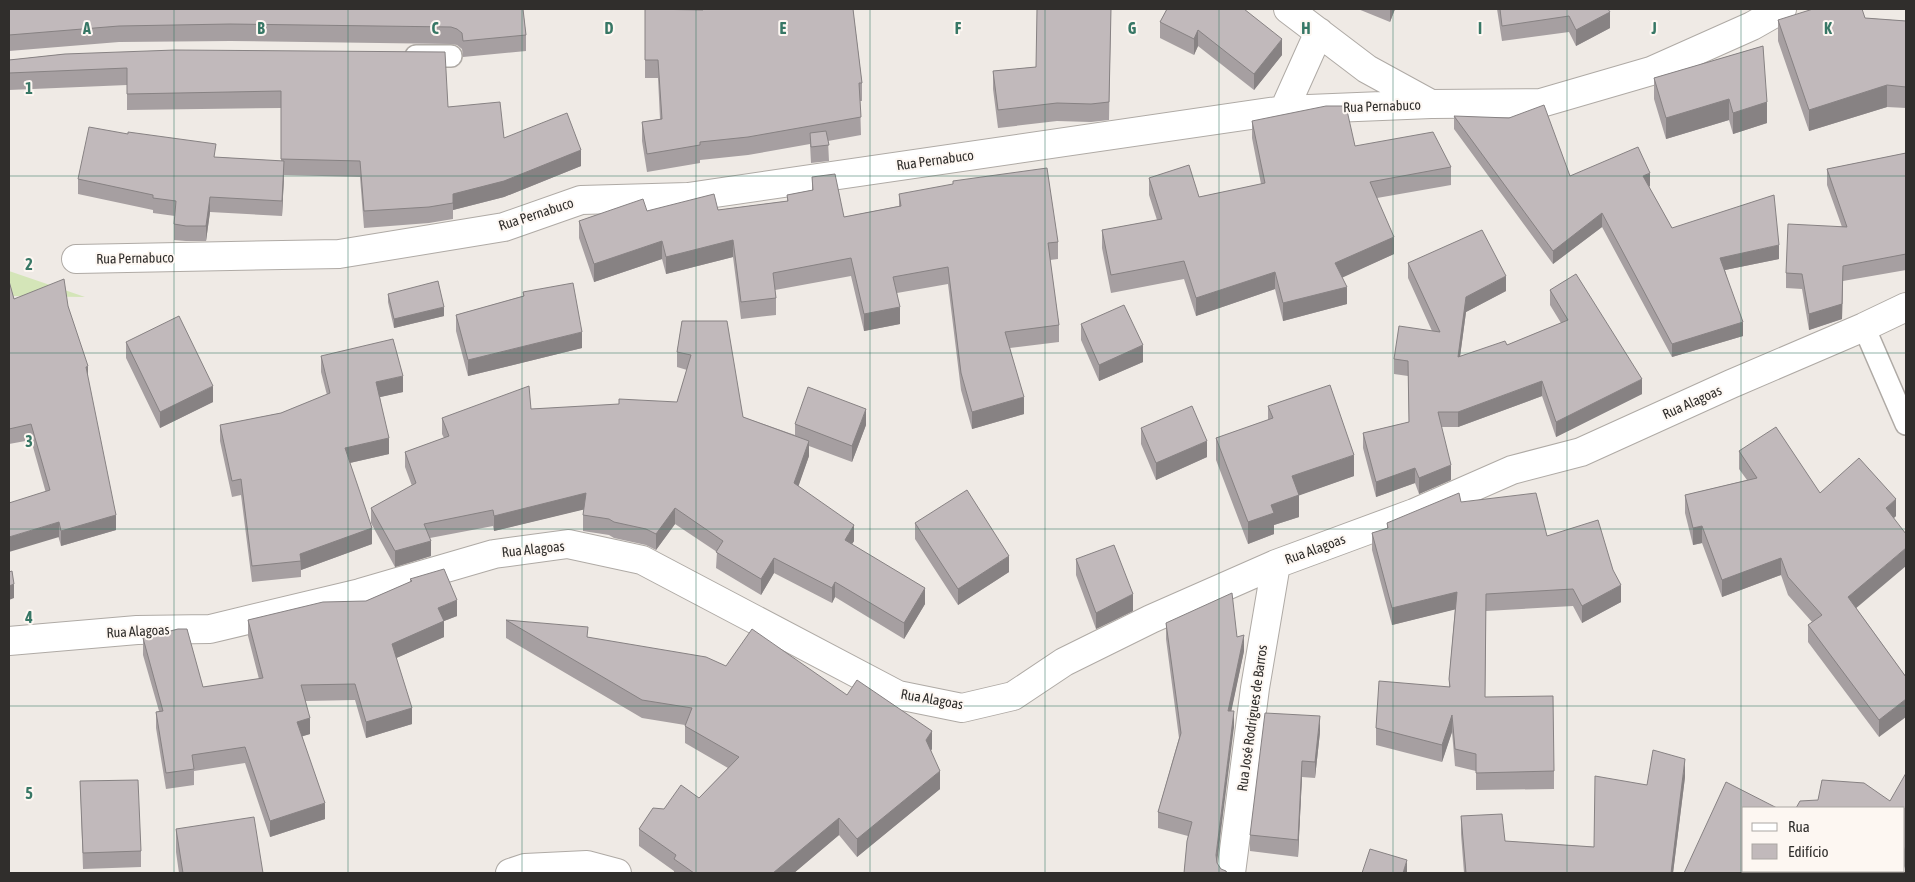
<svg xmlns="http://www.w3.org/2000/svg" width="1915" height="882" viewBox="0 0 1915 882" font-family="'Asap Condensed',sans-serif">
<rect width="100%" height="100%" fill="#efeae5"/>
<path fill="#d4e5b8" d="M9,271L85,297L9,296Z"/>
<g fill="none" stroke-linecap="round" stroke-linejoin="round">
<g stroke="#afaaa5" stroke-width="24">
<path id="service" d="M416,56H451
M1864,327L1906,424"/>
</g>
<g stroke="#afaaa5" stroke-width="30">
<path id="minor" d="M1288,9L1367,69L1431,104
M1284,110L1319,32
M76,259L339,254L504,227L581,200L688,197L1284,110L1431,104L1541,103L1651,71L1752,26L1782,9
M9,641L137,630L210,629L360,593L494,554L568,544L642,560L898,695L962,708L1013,696L1064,662L1151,619L1276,564L1414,513L1512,470L1581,452L1731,384L1864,327L1906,307
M510,873L525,868L587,865L617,873
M1231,873L1255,688L1276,564"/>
</g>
<use href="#service" stroke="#fff" stroke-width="21"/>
<use href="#minor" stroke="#fff" stroke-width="28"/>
</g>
<path fill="#a69fa1" d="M9,9H523L526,35V51L463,57L462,49L457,45L451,44L230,41L119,42L9,51Z
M645,9L701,10V9H853L862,83V101H860L861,135L828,141L829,161L811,163L810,144L748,155L700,160V163L647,172L642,141V122L660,119L658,78H645Z
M1111,9L1109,120L1091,122L1057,121L998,128L993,89V71L1036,67Z
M1167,9L1282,55L1254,90L1198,46L1194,55L1160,38V22Z
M1358,9H1395L1390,22Z
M1497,9H1608L1610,28L1576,46L1569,32L1502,41Z
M1865,18L1906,21V108L1887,107L1809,131L1778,41V20Z
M1763,46L1767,123L1733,134L1729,120L1666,139L1654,99V78Z
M65,54L448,107L504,138L581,166L504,197L453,210V219L429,223L364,228L360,177L284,175L282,216L210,212L206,241H186L174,240V224L175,216L153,213V210L78,194V179L216,157L281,161V108L127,110V85L9,90V60Z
M1454,116L1570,176L1650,186L1649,187L1672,228L1779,259L1725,270L1743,336L1672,357L1602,227L1553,264L1454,129Z
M1252,121L1355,146L1451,167V185L1377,198L1394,254L1342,277L1347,304L1283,321L1275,289L1196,316L1184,279L1111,293L1102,248V230L1157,220L1149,195V178L1199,197L1261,184L1252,138Z
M1906,153V270L1843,281L1842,319L1809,330L1802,289L1786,288V273L1842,227L1827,185V169Z
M812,177L844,217L899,206V194L1058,242V259L1050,260L1059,325V342L1010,348L1024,414L972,429L961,390L948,284L897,293L900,324L864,331L851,276L775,290L776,298V315L741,319L733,257L666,274L662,259L594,282L579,238V221L647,211L718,210L787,201V195L812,190Z
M1408,263L1506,291L1466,312L1460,356L1507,345L1561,323L1550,305V290L1642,394L1556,437L1542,396L1458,427H1441L1451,480L1419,494L1415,483L1376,497L1363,448V433L1409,422L1408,376L1394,374V359L1432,331L1408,278Z
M9,281L14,299L68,306L88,380L116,530L61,546L31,440L9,444Z
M523,292L582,348L468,376L456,331V315L523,296Z
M388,294L444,316L394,328L388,302Z
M682,321L743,417L795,435V424L866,425L852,462L809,446V456L798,486L854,541L852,544L925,604L904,639L835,597L832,603L774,573L761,595L716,568L717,552L675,524L656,550L646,545L614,538L609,535L583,531V515L584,509L494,531L493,526L430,538L431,556L395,567L371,523V508L412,486L405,467V452L444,438L442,434V418L531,409L677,402L687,370L677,367V352Z
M1081,324L1143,362L1099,381L1081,340Z
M126,342L213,402L160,428L126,358Z
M321,356L403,392L380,397L389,454L350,463L372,544L301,570V577L252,582L241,495L232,497L220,441V425L281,413L327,395L321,372Z
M1268,406L1354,476L1299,495V517L1274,525V534L1248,544L1216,460V438L1268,420Z
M1141,428L1207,457L1156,480L1141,444Z
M1739,451L1820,493L1896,516L1894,518L1856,608L1906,677L1879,737L1808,642V625L1812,622L1788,595L1781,575L1722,597L1702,543L1693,545L1685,513V495L1747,480L1739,469Z
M1461,502L1547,536L1621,602L1582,623L1573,606L1486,611L1485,697L1554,771V789L1476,790V771L1455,766L1452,732L1442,762L1376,745V728L1449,687V679L1455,609L1392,625L1372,550V533L1387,529V523Z
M915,523L1009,572L958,605L915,539Z
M1076,559L1133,611L1096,629L1076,575Z
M410,579L457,616L444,621V637L396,658L412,724L366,738L355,700L305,701L310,734L302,736L325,819L270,837L245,763L194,771V785L166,789L156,728V712L159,711L143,655V638L203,687L259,679L248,636V620L366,601L410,582Z
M506,620L726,666L847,695L932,749L931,750L940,789L857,857L839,835L794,873H674V871L639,846V829L664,809L699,798L728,768L685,743V725L642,718L506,638Z
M1166,623L1237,637L1244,651L1231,711L1234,727L1184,873L1188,836L1158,828V812L1179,738L1166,639Z
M1320,732L1315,778L1302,777L1298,857L1250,851V835Z
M1685,777L1673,873H1464L1461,834V816L1505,841L1594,847L1647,785Z
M80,781L141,851V867L83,869Z
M176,829L263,873H179L176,852Z"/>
<path fill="#878283" d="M1390,9H1395L1390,22Z
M1610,12V28L1576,46V30Z
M1198,30V46L1194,55V39Z
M1282,39V55L1254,90V74Z
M1887,85V107L1809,131V110Z
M1729,99V120L1666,139V118Z
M1767,102V123L1733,134V113Z
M581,150V166L504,197L453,210V194Z
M284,161V177L282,216V201Z
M1650,173V186L1643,189V176Z
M210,197V212L206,241V226Z
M1602,213V227L1553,264V251Z
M1394,237V254L1335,281V263Z
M733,240V257L666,274V257Z
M662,241V259L594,282V264Z
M1779,245V259L1720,271V258Z
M1843,266L1842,319L1809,330V314Z
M1275,272V289L1196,316V298Z
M1506,276V291L1466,312L1458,372V357L1466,297Z
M1347,287V304L1283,321V303Z
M444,307V316L394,328V319Z
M900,307V324L864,331V314Z
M1743,322V336L1672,357V344Z
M582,332V348L468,376V360Z
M1143,345V362L1099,381V365Z
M88,366V381L86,367Z
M403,376V392L376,398V382Z
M1642,379V394L1556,437V422Z
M1542,381V396L1458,427V412Z
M213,386V402L160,428V412Z
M1024,397V414L972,429V412Z
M866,409V425L852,462V446Z
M389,438V454L345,464V448Z
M809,441V456L794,499V483Z
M1207,441V457L1156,480V463Z
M1354,455V476L1292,498V476Z
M1451,465V480L1419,494V478Z
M1415,468V483L1376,497V482Z
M586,493V509L494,531V516Z
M1299,495V517L1274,525V534L1248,544V522L1271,505Z
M1896,499V516L1886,525V508Z
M675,508V524L656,550V534Z
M116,515V530L61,546V531Z
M59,522V537L9,552V537Z
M854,525V541L845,555V540Z
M1702,526V543L1693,545V528Z
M372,528V544L301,570L300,554Z
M431,541V556L395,567V551Z
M1906,548V566L1848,615V597Z
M1009,556V572L958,605V589Z
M774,558V573L761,595V579Z
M1781,558V575L1722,597V580Z
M835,582V597L832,603V588Z
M14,584V598L9,600V586Z
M1621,585V602L1582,623V606Z
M925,588V604L904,639V623Z
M1457,592V609L1392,625V608Z
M1133,594V611L1096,629V613Z
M457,600V616L444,621V637L392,660V644L438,608Z
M1244,635V651L1228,727V711Z
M1906,699V717L1879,737V720Z
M412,708V724L366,738V722Z
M1234,711V727L1216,871V855Z
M1452,715V732L1442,762V745Z
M1320,716V732L1315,778V762Z
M310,718V734L297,738V722Z
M932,731V749L926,758V740Z
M1685,759V777L1673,873H1671Z
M1302,761V777L1298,857V840Z
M940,771V789L857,857V839Z
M325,803V819L270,837V821Z
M839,818V835L794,873H773Z
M1906,845V863L1904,869V851Z
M1407,860V873H1403Z
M1895,871H1903L1902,873H1894Z"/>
<path fill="#c1b9bb" stroke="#878283" d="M9,9H523L526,35L463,41L462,33L457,29L451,27L230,24L119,26L9,35Z
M645,9L703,10V9H853L862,83H859L861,117L748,137L700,142V145L647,154L642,122L662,119L658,60H645Z
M1037,9H1111L1109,102L1091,104L1057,103L998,110L993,71L1036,67Z
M1167,9H1244L1282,39L1254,74L1198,30L1194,39L1160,22Z
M1500,9H1608L1610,12L1576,30L1569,16L1502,26Z
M1813,9H1862L1865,18L1906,21V87L1887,85L1809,110L1778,20Z
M1763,46L1767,102L1733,113L1729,99L1666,118L1654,78Z
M175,50L445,52L448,107L500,102L504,138L567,113L581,150L504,181L453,194V203L429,207L364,211L360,161L281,159V91L127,94V68L9,73V60L65,54Z
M1544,105L1570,176L1638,147L1650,173L1643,176L1672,228L1774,195L1779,245L1720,258L1743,322L1672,344L1602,213L1553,251L1454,116L1509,118Z
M1326,106H1346L1355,146L1433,132L1451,167L1370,182L1394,237L1335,263L1347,287L1283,303L1275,272L1196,298L1184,261L1111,275L1102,230L1162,219L1149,178L1189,165L1199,197L1265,183L1252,121Z
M89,127L128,134V132L216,144L214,157L284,161L282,201L210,197L206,226H186L174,224L176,201L153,198V195L78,179Z
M826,131L829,145L811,147L810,133Z
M1906,153V254L1843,266L1842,304L1809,314L1802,274L1786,273L1788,224L1847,227L1827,169Z
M1047,168L1058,242L1048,243L1059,325L1005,332L1024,397L972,412L961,373L948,267L893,277L900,307L864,314L851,258L773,273L776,298L741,302L733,240L666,257L662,241L594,264L579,221L643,199L647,211L714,194L718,210L788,201L787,195L813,190L812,177L835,174L844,217L901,206L899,194L953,184V181Z
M1482,230L1506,276L1466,297L1458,357L1505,341L1507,345L1568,320L1550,290L1576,274L1642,379L1556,422L1542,381L1458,412H1438L1451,465L1419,478L1415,468L1376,482L1363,433L1409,422L1408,361L1394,359L1399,326L1440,332L1408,263Z
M64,279L68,306L88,366L86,367L116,515L61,531L59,522L9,537V503L50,490L31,424L9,429V281L14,299Z
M438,281L444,307L394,319L388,294Z
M573,283L582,332L468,360L456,315L524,296L523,292Z
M1124,305L1143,345L1099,365L1081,324Z
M179,316L213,386L160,412L126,342Z
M682,321H727L743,417L809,441L794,483L854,525L845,540L925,588L904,623L835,582L832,588L774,558L761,579L716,552L723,541L675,508L656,534L646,529L614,522L609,519L583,515L586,493L494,516L493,510L424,524L431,541L395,551L371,508L416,483L405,452L449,436L442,418L529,386L531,409L619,404V399L677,402L691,355L677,352Z
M393,339L403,376L376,382L389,438L345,448L372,528L300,554L301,561L252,566L241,479L232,481L220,425L281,413L330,393L321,356Z
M1330,385L1354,455L1292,476L1299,495L1271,505L1274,513L1248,522L1216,438L1273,418L1268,406Z
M808,387L866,409L852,446L795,424Z
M1192,406L1207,441L1156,463L1141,428Z
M1776,427L1820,493L1859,458L1896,499L1886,508L1906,534V548L1848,597L1906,677V699L1879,720L1808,625L1822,615L1788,577L1781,558L1722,580L1702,526L1693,528L1685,495L1757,478L1739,451Z
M967,490L1009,556L958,589L915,523Z
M1459,493L1461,502L1536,493L1547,536L1598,520L1613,570L1621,585L1582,606L1573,589L1486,594L1485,697L1553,696L1554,771L1476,773V754L1455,749L1452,715L1442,745L1376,728L1379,681L1450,687L1449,679L1457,592L1392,608L1372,533L1388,528L1387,523Z
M1114,545L1133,594L1096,613L1076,559Z
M444,569L457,600L438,608L444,621L392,644L412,708L366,722L355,684L301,685L310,718L297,722L325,803L270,821L245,747L192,755L194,769L166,773L156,712L163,711L143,638L178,629H187L203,687L263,678L248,620L323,602L366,601L412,581L410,579Z
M12,571L14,584L9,586V572Z
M1232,593L1237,637L1244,635L1228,711H1234L1216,855L1217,863L1221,869L1226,871L1227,873H1184L1187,841L1192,822L1158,812L1181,733L1166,623Z
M506,620L588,627L587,637L706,657L726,666L752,629L847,695L857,680L932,731L926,740L940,771L857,839L839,818L773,873H694L674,859L676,855L639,829L653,808L664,809L681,785L699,798L739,757L685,726L692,708L642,700Z
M1265,713L1320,716L1315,762L1302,761L1298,840L1250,835Z
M1653,750L1685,759L1671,873H1466L1461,816L1502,814L1505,841L1594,847L1595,776L1647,785Z
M1906,773V845L1904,851V808H1796L1800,801L1818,800L1822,780L1864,783L1890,801Z
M138,780L141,851L83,853L80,781Z
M1726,782L1777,808H1744V871H1895L1894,873H1684Z
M254,817L263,873H183L176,829Z
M1370,849L1407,860L1403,873H1362Z"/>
<path fill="none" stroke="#377765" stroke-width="1" stroke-opacity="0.55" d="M174,9V873M348,9V873M522,9V873M696,9V873M870,9V873M1045,9V873M1219,9V873M1393,9V873M1567,9V873M1741,9V873M9,176H1906M9,353H1906M9,529H1906M9,706H1906"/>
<g text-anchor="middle" stroke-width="4" stroke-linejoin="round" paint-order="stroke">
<g font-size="14" fill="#302e2c" stroke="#fdf7f2">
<text transform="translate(1382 106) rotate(-2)" y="5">Rua Pernabuco</text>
<text transform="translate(935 160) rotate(-8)" y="5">Rua Pernabuco</text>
<text transform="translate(536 214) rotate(-18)" y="5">Rua Pernabuco</text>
<text transform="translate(135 258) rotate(-1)" y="5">Rua Pernabuco</text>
<text transform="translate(1692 402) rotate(-24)" y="5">Rua Alagoas</text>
<text transform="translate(533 549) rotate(-6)" y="5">Rua Alagoas</text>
<text transform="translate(1315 549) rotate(-20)" y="5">Rua Alagoas</text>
<text transform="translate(138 631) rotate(-3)" y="5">Rua Alagoas</text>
<text transform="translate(932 699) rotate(10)" y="5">Rua Alagoas</text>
<text transform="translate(1252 718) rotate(-82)" y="5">Rua José Rodrigues de Barros</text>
</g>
</g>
<g font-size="16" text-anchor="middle" font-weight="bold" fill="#377765" stroke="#fdf7f2" stroke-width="4" stroke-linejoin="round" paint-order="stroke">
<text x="87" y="34">A</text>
<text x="261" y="34">B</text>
<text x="435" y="34">C</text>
<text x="609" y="34">D</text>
<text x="783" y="34">E</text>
<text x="958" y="34">F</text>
<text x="1132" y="34">G</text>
<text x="1306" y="34">H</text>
<text x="1480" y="34">I</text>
<text x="1654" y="34">J</text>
<text x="1828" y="34">K</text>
<text x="29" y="94">1</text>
<text x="29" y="270">2</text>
<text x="29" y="447">3</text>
<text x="29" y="623">4</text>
<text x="29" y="799">5</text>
</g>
<rect width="1915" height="882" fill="none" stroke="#302e2c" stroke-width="20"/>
<rect x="1742" y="807" width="162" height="65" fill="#fdf7f2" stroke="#aba7a3"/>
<rect x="1752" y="823" width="25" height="8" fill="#ffffff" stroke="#aba7a3"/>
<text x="1788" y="832" font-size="15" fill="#302e2c">Rua</text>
<rect x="1752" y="844" width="25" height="15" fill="#c1b9bb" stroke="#aba7a3"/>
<text x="1788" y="857" font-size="15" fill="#302e2c">Edifício</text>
</svg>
